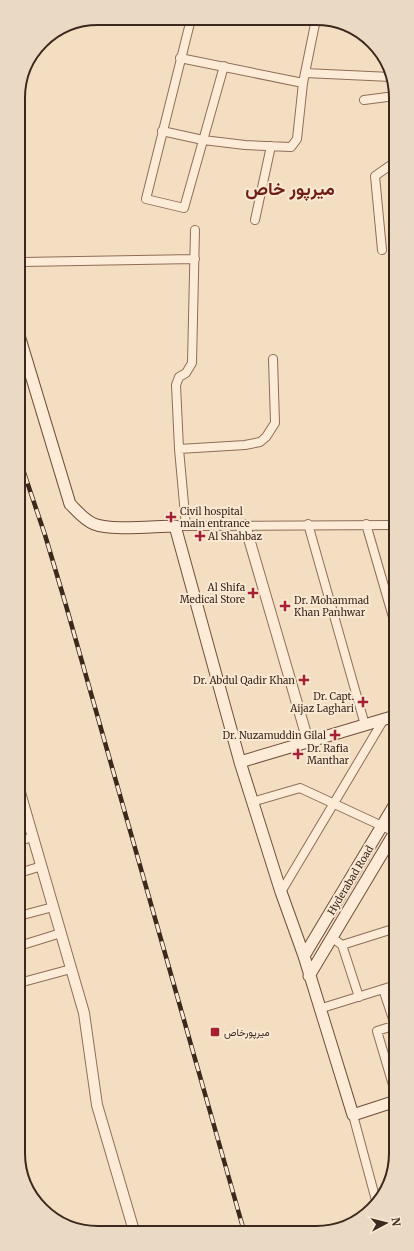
<svg xmlns="http://www.w3.org/2000/svg" width="414" height="1251" viewBox="0 0 414 1251" font-family="Merriweather,Vazirmatn,serif">
<rect width="100%" height="100%" fill="#f3dec2"/>
<g fill="none" stroke-linecap="round" stroke-linejoin="round">
<g stroke="#8f6d57" stroke-width="10">
<path id="minor" d="M191,19L146,199L184,208L224,66
M180,58L303,83
M305,73L391,77
M364,100L395,96
M162,131L203,140L245,145L291,147L297,139L303,83L316,19
M255,220L271,146
M382,250L375,176L395,162
M22,262L195,259
M179,449L245,445L260,442L266,437L275,423L273,359
M308,524L365,725
M366,524L395,624
M182,526L395,525
M186,526L179,449L176,385L179,377L186,373L192,363L195,230
M252,802L300,788L395,832
M19,841L33,837
M19,873L42,866
M281,892L384,719
M19,916L53,907
M331,937L342,945L359,997
M342,945L396,928
M19,946L61,933
M19,983L71,969
M383,989L395,1025
M319,1009L396,985
M396,1025L377,1031L396,1095
M353,1115L377,1204"/>
</g>
<g stroke="#8f6d57" stroke-width="12">
<path id="tertiary" d="M245,525L308,741
M19,789L84,1013L97,1105L134,1231"/>
</g>
<g stroke="#714e3a" stroke-width="13">
<path id="secondary" d="M18,332L70,504C77,511 84,520 94,524C111,531 155,526 175,526L240,762L395,716
M240,762L281,892L304,956L353,1115L396,1101
M304,956L395,804
M309,976L395,832"/>
</g>
<use href="#minor" stroke="#fcecd7" stroke-width="8"/>
<use href="#tertiary" stroke="#fcecd7" stroke-width="10"/>
<use href="#secondary" stroke="#fcecd7" stroke-width="11"/>
<g stroke="#3d281d" stroke-width="4.5">
<path id="rail" d="M19,458L45,535L65,602L244,1231"/>
</g>
<use href="#rail" stroke="#f9e9d3" stroke-width="3" stroke-dasharray="9" stroke-linecap="butt"/>
</g>
<g fill="#a52033" stroke="#f9e9d3" stroke-width="1.5">
<path d="M169 511h4v4h4v4h-4v4h-4v-4h-4v-4h4z"/>
<path d="M198 530h4v4h4v4h-4v4h-4v-4h-4v-4h4z"/>
<path d="M251 587h4v4h4v4h-4v4h-4v-4h-4v-4h4z"/>
<path d="M283 600h4v4h4v4h-4v4h-4v-4h-4v-4h4z"/>
<path d="M302 674h4v4h4v4h-4v4h-4v-4h-4v-4h4z"/>
<path d="M361 696h4v4h4v4h-4v4h-4v-4h-4v-4h4z"/>
<path d="M333 729h4v4h4v4h-4v4h-4v-4h-4v-4h4z"/>
<path d="M296 748h4v4h4v4h-4v4h-4v-4h-4v-4h4z"/>
<rect x="210" y="1027" width="10" height="10" rx="2"/>
</g>
<g text-anchor="middle" stroke-width="4" stroke-linejoin="round" paint-order="stroke">
<g font-size="10" fill="#3d281d" stroke="#f9e9d3" text-anchor="start">
<text x="180" y="515">Civil hospital<tspan x="180" dy="12">main entrance</tspan></text>
<text x="208" y="540">Al Shahbaz</text>
<text x="245" y="591" text-anchor="end">Al Shifa<tspan x="245" dy="12">Medical Store</tspan></text>
<text x="294" y="604">Dr. Mohammad<tspan x="294" dy="12">Khan Panhwar</tspan></text>
<text x="295" y="684" text-anchor="end">Dr. Abdul Qadir Khan</text>
<text x="354" y="700" text-anchor="end">Dr. Capt.<tspan x="354" dy="12">Aijaz Laghari</tspan></text>
<text x="326" y="739" text-anchor="end">Dr. Nuzamuddin Gilal</text>
<text x="307" y="752">Dr. Rafia<tspan x="307" dy="12">Manthar</tspan></text>
<text x="224" y="1036">ميرپورخاص</text>
</g>
<g font-size="10" fill="#3d281d" stroke="#f9e9d3">
<text transform="translate(350 880) rotate(-59)" y="4">Hyderabad Road</text>
</g>
<g font-size="18" font-weight="bold" fill="#6f1e17" stroke="#f9e9d3">
<text x="290" y="195">میرپور خاص</text>
</g>
</g>
<path d="M0 0H414V1251H0ZM98 25H316A73 73 0 0 1 389 98V1153A73 73 0 0 1 316 1226H98A73 73 0 0 1 25 1153V98A73 73 0 0 1 98 25Z" fill="#eadac4" fill-rule="evenodd"/>
<path fill="none" stroke="#3d281d" stroke-width="2" d="M98 25H316A73 73 0 0 1 389 98V1153A73 73 0 0 1 316 1226H98A73 73 0 0 1 25 1153V98A73 73 0 0 1 98 25Z"/>
<g transform="translate(386 1223) rotate(83)" stroke="#f9e9d3" stroke-width="3" paint-order="stroke">
<path d="M0-3L7 15L0 10L-7 15Z" fill="#3d281d"/>
<text y="-6" font-size="11" font-weight="bold" text-anchor="middle" fill="#3d281d">N</text>
</g>
</svg>
